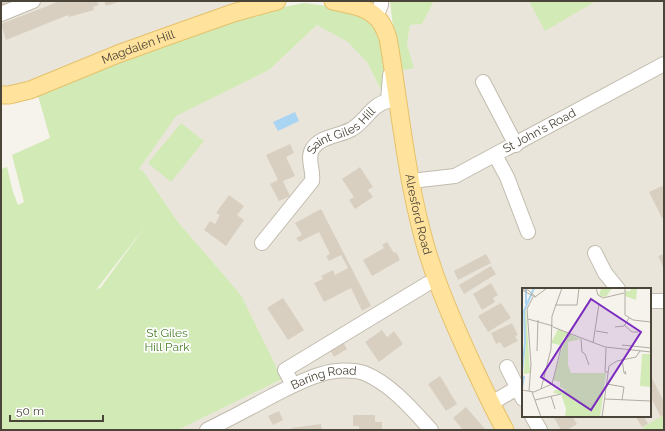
<svg xmlns="http://www.w3.org/2000/svg" width="665" height="431" viewBox="0 0 665 431" font-family="Raleway,sans-serif">
<rect width="100%" height="100%" fill="#f6f3ec"/>
<path fill="#eae5da" fill-rule="evenodd" d="M1,1H274L1,95Z
M434,1H664V430H178L282,379L223,274L178,222L143,171L139,169L175,116L269,70L317,25L348,41L367,62L383,94L387,67L414,68L407,44L410,25L422,24ZM523,289H650V416H523Z"/>
<path fill="#d2eab5" fill-rule="evenodd" d="M390,1H434L422,24L410,25L407,44L414,68L398,71Z
M529,1H596L545,31Z
M304,3L336,7L371,20L380,41L387,67L383,94L367,62L348,42L317,25L269,70L176,116L139,169L143,171L178,222L223,274L242,297L282,379L178,430H1V169L7,167L13,192L18,205L24,202L12,155L50,138L39,99L32,89L247,14ZM147,224L101,287L96,290Z
M181,123L204,141L171,182L148,163Z
M664,415V430H645L643,427Z"/>
<path fill="#a9d4f2" d="M295,112L299,121L278,131L273,122Z"/>
<path fill="#d8cfc1" d="M1,1H18L1,9Z
M60,1H97L99,5L93,7L94,10L69,17L68,15L6,40L1,24Z
M104,1H121L106,6Z
M290,144L294,153L286,157L295,176L283,181L290,196L279,201L270,184L278,180L266,155Z
M360,167L373,187L368,190L373,197L355,209L349,200L354,197L342,179Z
M662,186L664,190V217L662,218L649,192Z
M229,195L244,206L237,215L244,220L226,246L204,230L210,221L215,224L220,215L216,213Z
M321,209L371,306L362,311L351,288L324,302L314,283L323,279L321,276L333,270L335,275L348,268L341,255L329,261L326,256L330,254L319,232L299,242L296,238L302,235L295,223Z
M387,242L394,253L396,252L400,260L372,276L363,260L384,248L382,245Z
M486,254L491,263L458,280L454,271Z
M664,254V269L658,256Z
M491,266L496,274L464,294L459,285Z
M491,283L498,295L493,298L495,302L482,310L473,294Z
M283,298L304,330L288,340L267,308Z
M501,303L511,318L488,332L478,316Z
M512,323L518,335L515,336L518,341L504,348L500,342L496,344L491,333Z
M382,330L387,337L394,331L403,344L379,362L365,342Z
M342,340L347,349L334,357L329,348Z
M650,374L664,402V415L661,417L650,396Z
M440,376L457,404L446,411L428,384Z
M466,407L486,430H463L453,418Z
M279,411L283,420L273,425L268,416Z
M353,415H375V422H382V430H359V426H353Z
M553,416H572L577,424L567,430H561Z
M635,416H644L648,424L642,427Z
M321,424L322,430H291V428Z"/>
<g fill="none" stroke-linecap="round" stroke-linejoin="round">
<g stroke="#c2bbae" stroke-width="16">
<g id="minor">
<path d="M1,14L33,1"/>
<path d="M376,16L381,5V1"/>
<path d="M483,82L516,145"/>
<path d="M495,155L507,177L528,232"/>
<path id="s1" d="M411,181L455,176L664,64"/>
<path id="s2" d="M262,243L312,181C314,170 306,158 313,148C321,136 340,136 352,129C365,122 372,104 388,101L390,75"/>
<path d="M595,253L605,273L618,289"/>
<path d="M650,301H664"/>
<path d="M507,367L523,399"/>
<path d="M293,385L285,370L427,284"/>
<path d="M490,404L517,388"/>
<path d="M532,416L540,430"/>
<path id="s3" d="M207,430C229,419 250,408 272,396C288,388 304,379 322,374C333,370 353,369 364,373C391,384 412,409 431,430"/>
</g>
</g>
<g stroke="#e6c16a" stroke-width="19">
<g id="major">
<path id="s4" d="M333,1C346,4 365,6 375,16C382,21 385,30 388,38C399,101 405,167 421,229C431,270 448,310 465,348C478,376 490,403 505,430"/>
<path id="s5" d="M1,95H9L30,90L118,54L168,36L233,13L277,1"/>
</g>
</g>
<use href="#minor" stroke="#fff" stroke-width="14"/>
<use href="#major" stroke="#ffe39c" stroke-width="17"/>
</g>
<g text-anchor="middle" stroke-width="3.5" stroke-linejoin="round" paint-order="stroke">
<g font-size="12" fill="#4b4439" stroke="#fff">
<text dy="4" stroke="none"><textPath href="#s5" startOffset="146">Magdalen Hill</textPath></text>
<text dy="4" stroke="none"><textPath href="#s1" startOffset="140">St John's Road</textPath></text>
<text dy="4" stroke="none"><textPath href="#s2" startOffset="147">Saint Giles Hill</textPath></text>
<text dy="4" stroke="none"><textPath href="#s4" startOffset="250">Alresford Road</textPath></text>
<text dy="4" stroke="none"><textPath href="#s3" startOffset="129">Baring Road</textPath></text>
</g>
<g font-size="12" fill="#4a7f2a" stroke="#fff">
<text x="167" y="337">St Giles<tspan x="167" dy="14">Hill Park</tspan></text>
</g>
</g>
<g transform="translate(522 288)">
<rect width="129" height="129" fill="#f6f3ec"/>
<path d="M79,0H90L84,9L77,8ZM109,1H115L114,12L103,8V3H108ZM4,22L8,85L2,86L1,96L4,55L2,23ZM36,41L48,46L42,49L38,57L29,55ZM49,47L59,51L46,54V77L49,85H84L78,129H43L44,121L39,106L31,105L33,102H44L38,99V94L31,92L42,54ZM120,66H129V99L118,98Z" fill="#d2eab5"/>
<path fill="none" stroke="#a9d4f2" stroke-width="2" d="M4,16V0M0,85L3,54L2,23L12,0M0,100L2,88"/>
<path fill="none" stroke="#b2ada4" stroke-width="1" d="M74,0L76,7L81,10L102,5M103,0V27L111,32L129,34M0,2L13,9L25,0M1,2H6L14,9M33,17H55L57,0M6,31L31,38M102,37L110,44H116M31,39L49,46M93,39L102,38L107,30M74,43L86,45M59,51L60,64L63,66L67,77M71,55L77,16M100,57L129,60M84,60L83,84H86M15,63L16,32M100,71L102,85L104,86L103,83M85,96L102,99L100,112M19,101L29,61L30,28L40,0M0,102L12,104L30,96L40,56L49,46L83,59L129,64M7,103L9,76L5,21L11,9M10,104L19,129M29,108L33,121M83,111L129,113M13,112L39,106M84,129H80L87,78L95,73L114,69L118,63"/>
<path fill="#7b2cbf" fill-opacity="0.15" stroke="#7b2cbf" stroke-width="2" d="M69,11L119,44L69,122L19,89Z"/>
<rect width="129" height="129" fill="none" stroke="#4b4439" stroke-width="2"/>
</g>
<rect width="665" height="431" fill="none" stroke="#4b4439" stroke-width="4"/>
<path d="M10 415v6h93v-6" fill="none" stroke="#4b4439" stroke-width="2"/>
<text x="16" y="415" font-size="12" fill="#4b4439" stroke="#ffffff" stroke-width="3" paint-order="stroke">50 m</text>
</svg>
